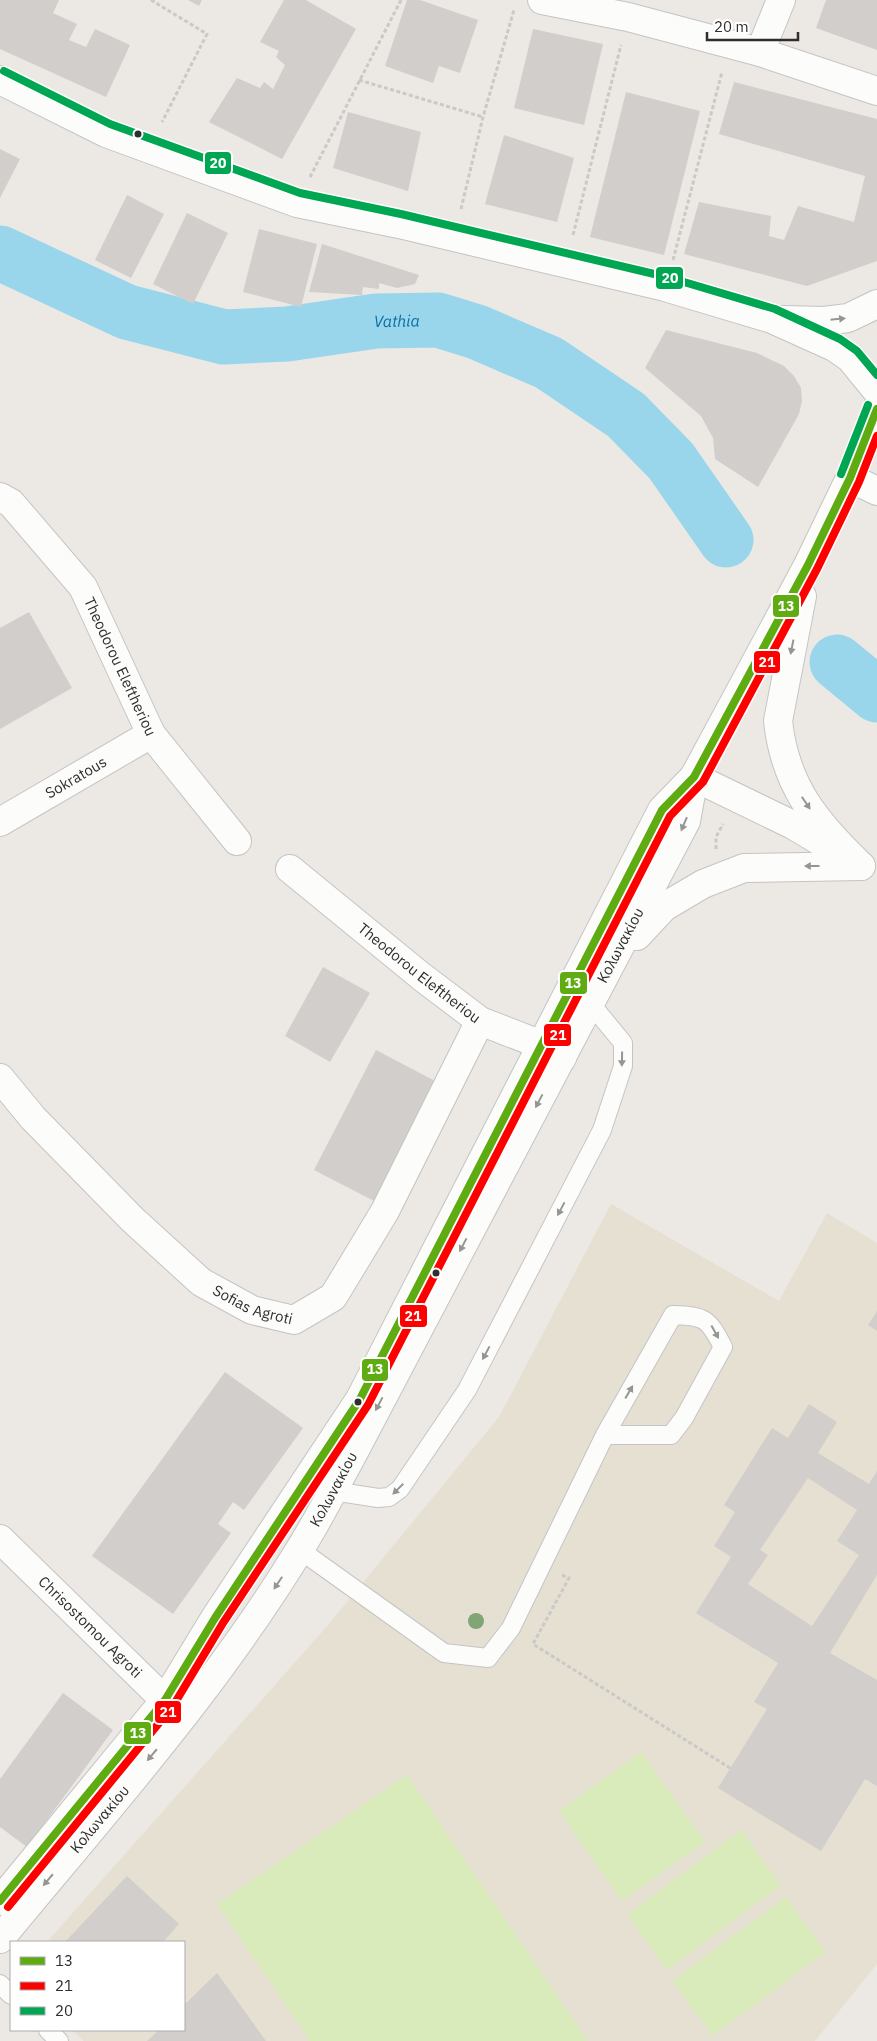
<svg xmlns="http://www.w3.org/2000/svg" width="877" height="2041" viewBox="0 0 877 2041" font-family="'IBM Plex Sans',sans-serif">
<rect width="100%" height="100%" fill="#ece8e4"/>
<path fill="#e6e0d3" d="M611,1204L779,1301L827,1213L877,1243V1964L815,2041H84L72,2030H184V1942H47L328,1625L499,1417Z"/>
<path fill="#d9eabb" d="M641,1752L705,1842L622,1901L559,1811Z
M407,1775L588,2041H310L217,1904Z
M741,1830L781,1885L667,1970L627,1915Z
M786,1897L826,1952L713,2036L672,1981Z"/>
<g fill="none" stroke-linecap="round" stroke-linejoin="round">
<g stroke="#99d6ec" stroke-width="55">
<path id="s1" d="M0,253L127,312L224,337L287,334L376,321L438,320L477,332L549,363L626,415L671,461L726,540"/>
<path d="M837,662L877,695"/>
</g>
</g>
<path fill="#d1cecb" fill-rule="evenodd" d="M0,0H59L53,13L77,24L69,40L86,47L95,29L130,45L106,97L0,49Z
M188,0H202L199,6Z
M284,0H306L356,29L282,159L209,122L237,78L260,88L264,82L273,89L285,65L276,57L279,51L260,42Z
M407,0H420L478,20L460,73L439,66L433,83L385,66Z
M826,0H877V50L816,28Z
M533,29L603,44L584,125L514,108Z
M734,82L877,119V261L807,286L684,254L699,202L771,216L769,236L784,240L798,206L854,222L865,176L719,134Z
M626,92L700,111L664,255L590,237Z
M348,112L421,132L408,191L333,168Z
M504,135L574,158L557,222L485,204Z
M0,149L20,159L0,198Z
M127,195L164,214L131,278L95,260Z
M187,213L228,233L193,304L153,284Z
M259,229L317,244L301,307L243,292Z
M322,244L419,275L415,284L397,288L379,283V289L363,287L362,295L309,292Z
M666,330L757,353L784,366L794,376L801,388L802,401L799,414L758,487L715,459L713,438L701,416L645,368Z
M29,612L72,688L0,729V628Z
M323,967L370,993L330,1062L285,1036Z
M376,1050L435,1081L374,1201L314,1170Z
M877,1311V1331L868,1325Z
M225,1372L303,1428L244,1510L233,1502L218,1524L231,1533L173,1614L92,1556Z
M809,1404L837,1422L818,1453L869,1484L877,1471V1575L830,1653L877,1680V1786L865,1779L821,1851L718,1788L767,1709L754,1702L778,1663L696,1613L731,1557L714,1546L735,1512L724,1505L772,1428L788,1438ZM808,1478L857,1510L837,1541L859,1555L812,1626L748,1584L768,1555L760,1550Z
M63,1693L113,1730L27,1847L0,1827V1779Z
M127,1876L179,1924L163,1942H65Z
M217,1973L266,2041H147L159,2030H184V2005Z"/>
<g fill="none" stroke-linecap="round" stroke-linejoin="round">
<g stroke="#c5c4c5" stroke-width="20">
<path id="service" d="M333,1491L378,1498L389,1497L400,1489L467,1390L602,1130L623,1066V1043L591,1004
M300,1550L444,1653L488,1658L511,1628L605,1435L673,1315C705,1316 708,1318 723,1347L684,1418L671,1435H605
M0,1984L11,1995
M48,2030L59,2041"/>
</g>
<g stroke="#c5c4c5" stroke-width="30">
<g id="minor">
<path d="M542,0L628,17L760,52L877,91"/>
<path d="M760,52L781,0"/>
<path id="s2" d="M0,497L11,503L83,587L151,734L237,841"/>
<path id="s3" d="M0,822L151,734"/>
<path id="s4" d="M290,869L422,977L480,1021L542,1045L562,1058"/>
<path id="s5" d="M0,1078L33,1118L132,1219L201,1282L252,1310L294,1320L333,1297L344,1279L385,1211L480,1021"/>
<path id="s6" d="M0,1539L181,1716"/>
</g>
</g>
<g stroke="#c5c4c5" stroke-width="30">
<path id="tertiary" d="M0,80L106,133L297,203L399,224L665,287L772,319L834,347L850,358L877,391
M784,320L824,321L848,318L877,304
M850,478L877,491"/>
</g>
<g stroke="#c5c4c5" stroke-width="30">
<g id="secondary">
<path d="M802,596L778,721C785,786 816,823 861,866"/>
<path d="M694,777L793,825L833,849"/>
<path d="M637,936L664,907L703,884L744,868L861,866"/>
<path d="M0,1901L165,1700L215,1618L360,1399L662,810L694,777L771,634L808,565L850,478L877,409"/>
<path id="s7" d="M0,1939C104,1813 215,1689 300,1549C320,1517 337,1483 355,1450L686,821L694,777"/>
</g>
</g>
<path stroke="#c9c9c8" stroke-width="3" stroke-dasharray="4 2.5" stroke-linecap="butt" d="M151,0L207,34L162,122
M359,80L483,117
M310,177L401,0
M461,209L483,117L514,10
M573,235L621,45
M673,260L722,72
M716,849V837L723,824
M562,1575L569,1578L533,1644L730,1768"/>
<use href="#service" stroke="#fcfcfb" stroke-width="18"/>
<use href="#minor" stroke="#fcfcfb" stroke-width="28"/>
<use href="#tertiary" stroke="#fcfcfb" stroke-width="28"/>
<use href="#secondary" stroke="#fcfcfb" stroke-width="28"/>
<g stroke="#fff" stroke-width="11">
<path id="bus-1" d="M0,1901L165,1700L215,1618L360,1399L662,810L694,777L808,565L850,478L877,409"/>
</g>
<g stroke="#fff" stroke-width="11">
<path id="bus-2" d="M8,1907L173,1706L223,1623L368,1405L670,816L703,782L817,569L859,482L877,436"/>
</g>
<g stroke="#fff" stroke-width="11">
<path id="bus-3" d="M4,71L110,124L300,193L401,214L667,277L775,309L840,339L857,351L877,375
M841,474L868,405"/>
</g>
<use href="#bus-1" stroke="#5fab12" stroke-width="8"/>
<use href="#bus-2" stroke="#f00" stroke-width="8"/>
<use href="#bus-3" stroke="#00a651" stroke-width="8"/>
</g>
<circle fill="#82a575" cx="476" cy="1621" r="8"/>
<defs><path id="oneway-solid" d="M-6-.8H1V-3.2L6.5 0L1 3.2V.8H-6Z" transform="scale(1.25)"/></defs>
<g fill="#959594">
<use href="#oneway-solid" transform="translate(838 319) rotate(-6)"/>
<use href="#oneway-solid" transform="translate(792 647) rotate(101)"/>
<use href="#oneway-solid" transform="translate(806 803) rotate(56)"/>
<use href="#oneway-solid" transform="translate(684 824) rotate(113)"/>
<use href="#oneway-solid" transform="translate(812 866) rotate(180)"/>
<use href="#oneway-solid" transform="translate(622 1059) rotate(91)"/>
<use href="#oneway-solid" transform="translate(539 1101) rotate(118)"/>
<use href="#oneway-solid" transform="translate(561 1209) rotate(118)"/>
<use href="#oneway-solid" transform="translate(463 1245) rotate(118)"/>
<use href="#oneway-solid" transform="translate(715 1332) rotate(61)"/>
<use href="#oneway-solid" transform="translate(486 1353) rotate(118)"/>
<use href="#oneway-solid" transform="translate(629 1392) rotate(-60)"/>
<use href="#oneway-solid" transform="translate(379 1404) rotate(118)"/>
<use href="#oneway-solid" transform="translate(398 1489) rotate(135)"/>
<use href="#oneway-solid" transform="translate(278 1583) rotate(124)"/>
<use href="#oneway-solid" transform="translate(152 1755) rotate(130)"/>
<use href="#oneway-solid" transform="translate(48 1880) rotate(130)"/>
</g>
<g fill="#2e2e2e" stroke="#fff" stroke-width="2">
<circle cx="138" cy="134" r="4.5"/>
<circle cx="436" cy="1273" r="4.5"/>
<circle cx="358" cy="1402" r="4.5"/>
</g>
<g text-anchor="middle" stroke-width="5" stroke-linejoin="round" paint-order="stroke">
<g font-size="15" fill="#2e2e2e" stroke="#fff">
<text dy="5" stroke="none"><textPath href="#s2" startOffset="211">Theodorou Eleftheriou</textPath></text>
<text dy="5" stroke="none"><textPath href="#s3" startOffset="88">Sokratous</textPath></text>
<text dy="5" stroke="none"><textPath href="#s7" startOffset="1176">Κολωνακίου</textPath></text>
<text dy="5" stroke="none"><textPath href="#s4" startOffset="166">Theodorou Eleftheriou</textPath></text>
<text dy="5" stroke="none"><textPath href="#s5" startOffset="344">Sofias Agroti</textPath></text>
<text dy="5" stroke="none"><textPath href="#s7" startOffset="561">Κολωνακίου</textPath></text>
<text dy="5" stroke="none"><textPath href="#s6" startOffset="126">Chrisostomou Agroti</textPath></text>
<text dy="5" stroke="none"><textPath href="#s7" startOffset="156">Κολωνακίου</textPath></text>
</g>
<g font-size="16" font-style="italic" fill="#0d6fa3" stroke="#fff">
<text dy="6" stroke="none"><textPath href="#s1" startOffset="414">Vathia</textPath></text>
</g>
</g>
<g stroke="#fff" stroke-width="2">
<rect x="204" y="151" width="28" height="24" rx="5" fill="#00a651"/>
<rect x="655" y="266" width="29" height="24" rx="5" fill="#00a651"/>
<rect x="772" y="594" width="28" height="24" rx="5" fill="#5fab12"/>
<rect x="753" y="650" width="28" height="24" rx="5" fill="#f00"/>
<rect x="559" y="971" width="29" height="24" rx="5" fill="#5fab12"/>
<rect x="543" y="1023" width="29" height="24" rx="5" fill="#f00"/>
<rect x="399" y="1304" width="29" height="24" rx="5" fill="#f00"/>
<rect x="361" y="1358" width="28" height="24" rx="5" fill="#5fab12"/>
<rect x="154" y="1700" width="28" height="24" rx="5" fill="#f00"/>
<rect x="123" y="1721" width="29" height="24" rx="5" fill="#5fab12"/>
</g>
<g font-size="14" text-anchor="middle" font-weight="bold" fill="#fff">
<text x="218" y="168">20</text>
<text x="670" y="283">20</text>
<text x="786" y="611">13</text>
<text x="767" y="667">21</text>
<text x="573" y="988">13</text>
<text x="558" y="1040">21</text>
<text x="413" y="1321">21</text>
<text x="375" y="1374">13</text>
<text x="168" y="1717">21</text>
<text x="138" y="1738">13</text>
</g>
<rect x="10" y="1941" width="175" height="90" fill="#ffffff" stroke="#ababab"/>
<rect x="20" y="1957" width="25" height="8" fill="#5fab12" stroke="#ababab"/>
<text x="55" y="1966" font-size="15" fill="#2e2e2e">13</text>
<rect x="20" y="1982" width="25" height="8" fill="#ff0000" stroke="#ababab"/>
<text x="55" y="1991" font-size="15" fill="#2e2e2e">21</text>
<rect x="20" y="2007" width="25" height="8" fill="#00a651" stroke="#ababab"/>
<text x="55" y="2016" font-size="15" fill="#2e2e2e">20</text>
<path d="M707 32v8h91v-8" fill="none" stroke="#2e2e2e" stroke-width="2.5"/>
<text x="714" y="32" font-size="15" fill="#2e2e2e" stroke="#ffffff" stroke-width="4" paint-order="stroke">20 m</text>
</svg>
